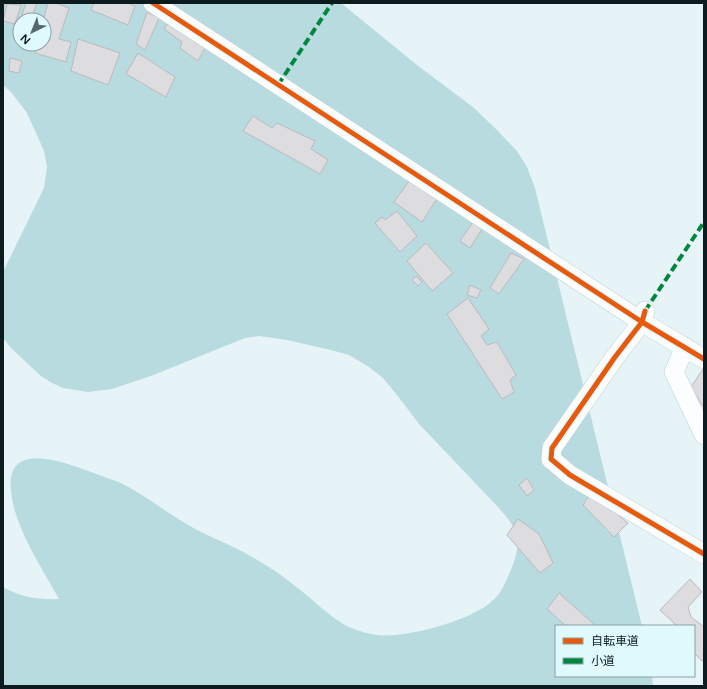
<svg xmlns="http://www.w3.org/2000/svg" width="707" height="689" viewBox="0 0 707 689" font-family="'Varela Round','Noto Sans JP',sans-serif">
<rect width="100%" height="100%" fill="#e6f4f7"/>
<path fill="#b8dbe0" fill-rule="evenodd" d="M3,3H341L417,65L473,107L497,130L517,151L527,167L535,188L642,626H556V676H652L653,686H3V587C20,597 39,600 59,599C41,566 15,529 11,491C5,439 64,462 91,472C101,476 111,479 121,483C143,494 163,510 185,523C204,535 225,542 245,553C256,559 267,566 278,573C292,583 306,594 318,605C329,614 340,624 354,629C361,632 370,634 377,635C404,639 473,620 492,601C500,595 503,587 507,579C512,567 520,550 517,537C515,526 505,515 498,507L419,424L397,395L383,378L369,367L349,355L331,350L287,340L259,336L245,338L151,376L112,389L88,392L63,388L52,383L41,376L12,349L3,338V272L44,188L47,167L44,151L27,113L11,92L3,85ZM20,20H44V44H20Z"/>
<path fill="#dddcdf" stroke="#bbbabe" d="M26,3H37L31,19L22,15Z
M48,3H56L69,8L59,39L71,42L66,62L35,53L37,44H44L43,20Z
M94,3H128L135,6L128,25L91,10Z
M7,4L21,5L15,24L3,21Z
M147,12L159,18L145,50L136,44Z
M169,21L206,46L198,61L180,48L182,42L164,29Z
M78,39L120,53L108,85L71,71Z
M138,53L175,77L166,97L126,74Z
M10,58L22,61L19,73L9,71Z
M253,116L272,128L277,123L315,141L311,149L328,160L320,174L243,131Z
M412,177L438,197L422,222L394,202Z
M397,211L417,236L400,252L375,223L382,217L385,220Z
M473,222L482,229L470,248L460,241Z
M426,243L453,273L432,291L407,261Z
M511,253L524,259L499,294L490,288Z
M416,276L422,282L418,286L412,280Z
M470,285L481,290L477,298L467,295Z
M468,298L489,329L481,336L487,345L497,342L516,375L510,380L514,392L502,399L447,314Z
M703,369L704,370V408L691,387Z
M527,478L534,490L527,496L519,485Z
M591,492L628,523L614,537L583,505Z
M518,519L539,534L553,563L540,573L507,535Z
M690,579L702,592L688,607L691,617L704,627V659L702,661L694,653V626H677L660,610Z
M559,593L596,626H566L547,609Z"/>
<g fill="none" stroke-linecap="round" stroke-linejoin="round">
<g stroke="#c1d0d2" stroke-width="20">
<path id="minor" d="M153,3L642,322L704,359
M645,311L642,322L615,357L552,448L551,459L570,475L704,554
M685,347L674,372L704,435"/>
</g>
<use href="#minor" stroke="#fbfdfe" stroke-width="19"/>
<path stroke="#00873e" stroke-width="4" stroke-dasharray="8 4" stroke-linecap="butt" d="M278,85L332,3
M645,311L704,222"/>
<g stroke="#e0f9fd" stroke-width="8">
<path id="cycleway" d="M153,3L642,322L704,359
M645,311L642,322L615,357L552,448L551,459L570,475L704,554"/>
</g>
<use href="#cycleway" stroke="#e8590c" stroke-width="5"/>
</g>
<rect width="707" height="689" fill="none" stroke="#0c1c1e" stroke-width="8"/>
<rect x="555" y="625" width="140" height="52" fill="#e0f9fd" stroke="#8ba1a4"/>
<rect x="563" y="638" width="20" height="6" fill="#e8590c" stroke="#8ba1a4"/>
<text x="591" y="645" font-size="12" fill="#0c1c1e">自転車道</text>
<rect x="563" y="658" width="20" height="6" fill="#00873e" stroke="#8ba1a4"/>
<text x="591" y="665" font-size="12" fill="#0c1c1e">小道</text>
<g transform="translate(32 32) rotate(223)"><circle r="19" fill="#e0f9fd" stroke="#8ba1a4"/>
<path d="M0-3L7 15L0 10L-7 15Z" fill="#58686a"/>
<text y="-6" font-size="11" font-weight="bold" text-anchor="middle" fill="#0c1c1e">N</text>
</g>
</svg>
